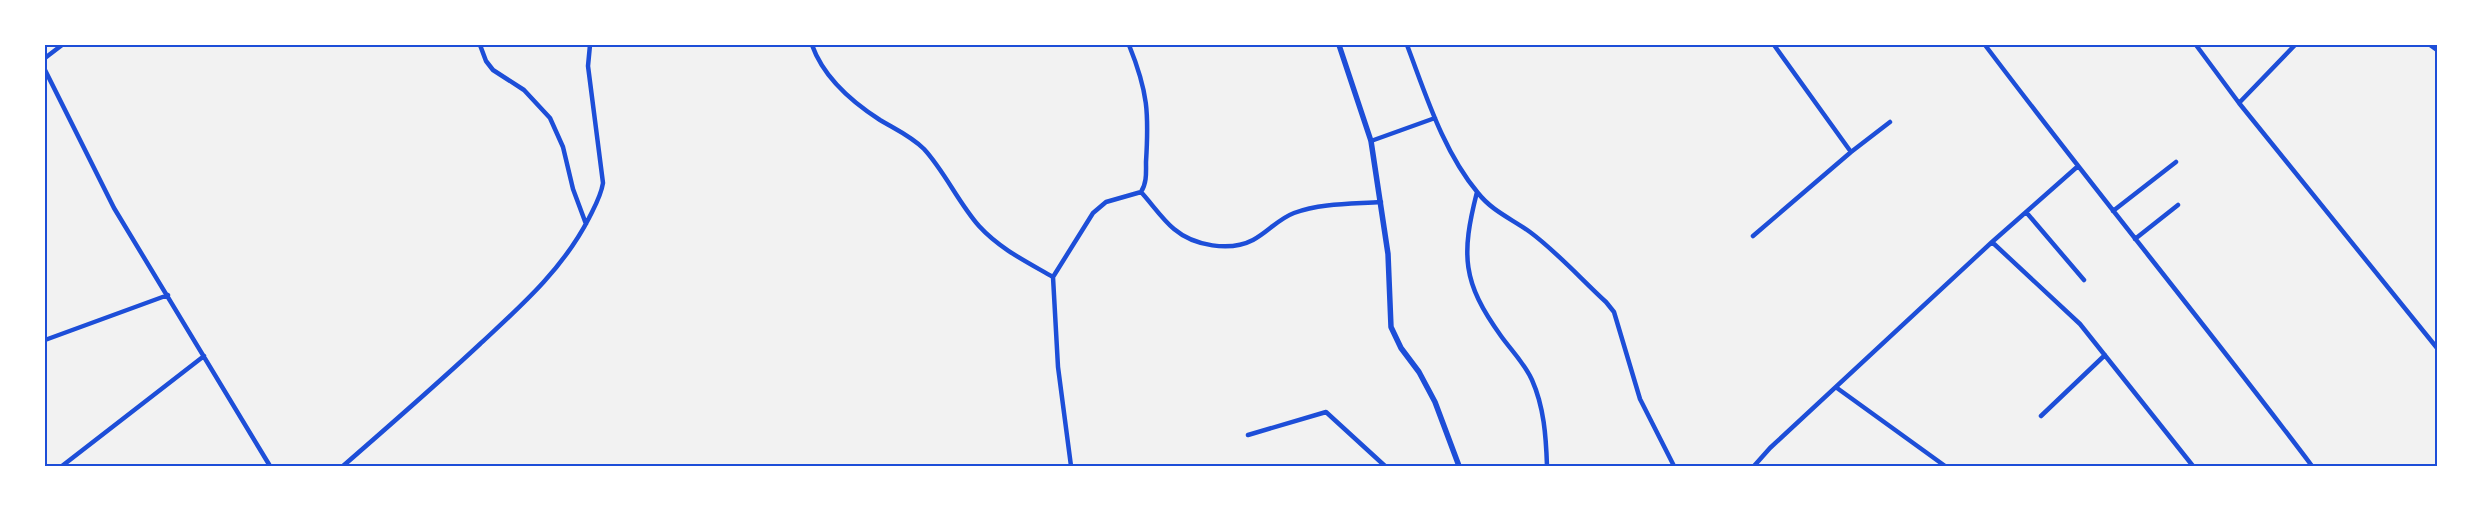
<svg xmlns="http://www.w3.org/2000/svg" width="2482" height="511" viewBox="0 0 2482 511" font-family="'IBM Plex Serif',serif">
<rect width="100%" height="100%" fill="#f2f2f2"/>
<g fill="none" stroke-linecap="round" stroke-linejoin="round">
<path stroke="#1d4ed8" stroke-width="4.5" d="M480,45L486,61L493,70L524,90L550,118L563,147L573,189L586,224
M812,45C823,76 852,102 880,120C895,129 911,136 924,149C945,172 958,202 979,226C1000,249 1027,262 1053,277
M1129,45C1148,92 1149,113 1146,162C1146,172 1147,183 1141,192C1152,204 1162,219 1174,229C1194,246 1230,252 1253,240C1268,232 1278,219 1294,213C1321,203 1353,204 1381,202
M1407,45C1426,95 1443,151 1478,193C1492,211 1512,219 1530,232C1557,252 1581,279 1606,302L1614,312L1640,399L1674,466
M1774,45L1851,152
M1985,45C2092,187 2205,324 2312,466
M2196,45L2239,103L2437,348
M2430,45L2437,50
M45,58L62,45
M45,70L114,208L270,466
M2239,103L2295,45
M1371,141L1435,118
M1477,192C1461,255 1462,282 1501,336C1511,350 1525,364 1532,380C1544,407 1546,436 1547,466
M2113,211L2176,162
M2026,212L2084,280
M1753,236L1851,152L1890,122
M2135,239L2178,205
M1992,242L2080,324L2193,466
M45,340L168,295
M1837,388L1945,466
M2041,416L2105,355
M1248,435L1326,412L1385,466
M62,466L204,356
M343,466C389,426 435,386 480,344C521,306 563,269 589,218C595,206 601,196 603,183L588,66L590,45
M1071,466L1058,367L1053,277L1093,213L1106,202L1141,192
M1754,466L1770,448L1992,242L2077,167"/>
<path stroke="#1d4ed8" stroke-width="5.5" d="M1339,45L1371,141L1388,254L1391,327L1401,348L1419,372L1435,402L1459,466"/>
</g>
<rect width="2482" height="511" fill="none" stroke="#ffffff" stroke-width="92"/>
<rect x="46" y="46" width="2390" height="419" fill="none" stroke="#1d4ed8" stroke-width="2"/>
</svg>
